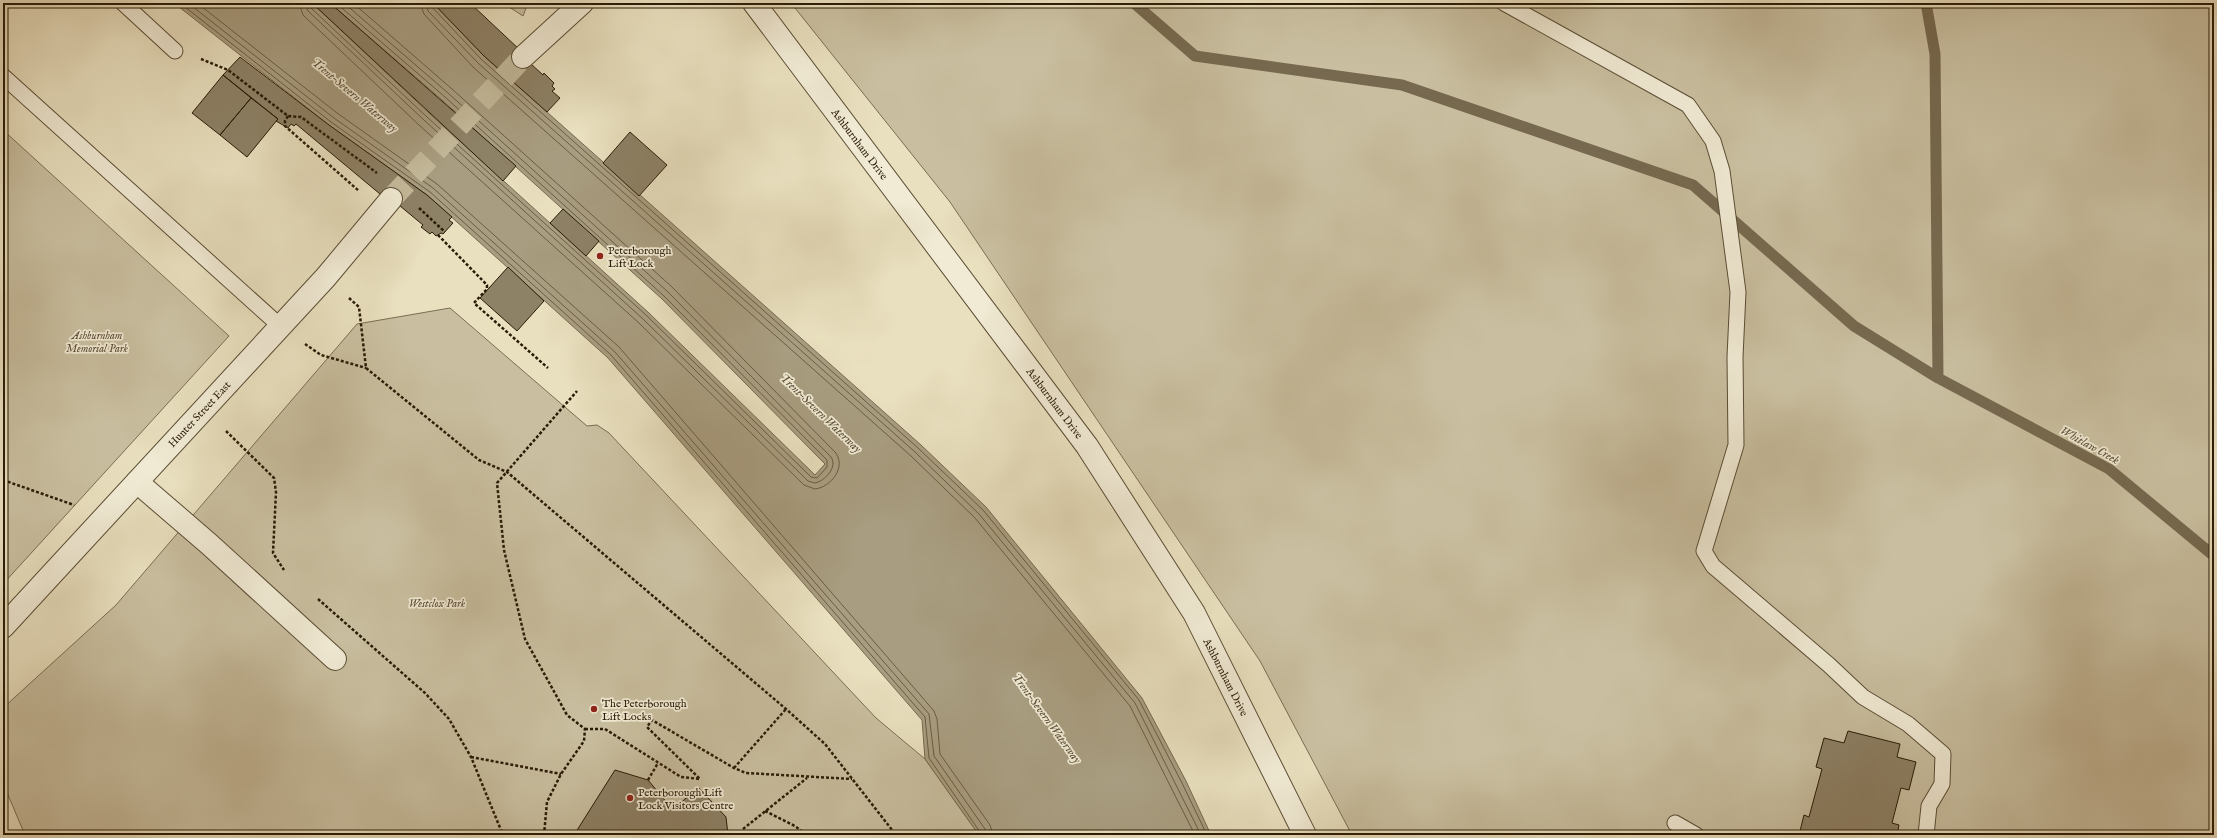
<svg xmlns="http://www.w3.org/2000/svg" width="2217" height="838" viewBox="0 0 2217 838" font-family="'IM FELL English',serif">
<rect width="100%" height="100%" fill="#e9e0bf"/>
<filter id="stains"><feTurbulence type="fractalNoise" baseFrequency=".005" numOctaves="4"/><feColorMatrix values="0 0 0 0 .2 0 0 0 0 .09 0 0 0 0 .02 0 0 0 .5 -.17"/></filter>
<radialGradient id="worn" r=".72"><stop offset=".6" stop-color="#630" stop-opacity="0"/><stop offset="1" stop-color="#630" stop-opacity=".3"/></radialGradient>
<path fill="#c9bfa0" stroke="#7a6d53" d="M503,3H528L523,16Z
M791,3H2214V835H1352L1260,661L950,202Z
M3,130L229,336L3,584Z
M450,308L587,426L597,425L609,433L876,718L925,759L979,835H25L3,783V708L116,605L357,324Z"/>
<path fill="#a89d80" stroke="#76694f" d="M174,3H312L430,114L649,313L815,475L825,464L662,299L442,100L330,3H433L484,56L921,445L986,507L1142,698L1186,781L1211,835H979L925,759L922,720L608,358L427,195L329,125Z"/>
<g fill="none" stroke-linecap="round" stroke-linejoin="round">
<path stroke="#695c43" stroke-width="1" d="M180,3L331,122L430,192L611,355L925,717L929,758L982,835
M188,3L334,118L433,188L615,352L929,714L934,756L985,829L987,835
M197,3L337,113L437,184L619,347L934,711L937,719L940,754L990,825L993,835
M299,3L303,15L419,125L639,323L804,485L815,489C831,487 847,467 835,452L672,287L452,89L353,3
M305,3L308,11L424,120L643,319L808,481L815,483C825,481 838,467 831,457L668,292L448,93L344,3
M310,3L311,8L427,117L646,315L811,477L817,478L827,467V460L664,296L445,97L336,3
M420,3L424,14L473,67L911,456L975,518L1130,706L1195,835
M426,3L428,11L478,63L915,452L979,514L1135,703L1201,835
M431,3L432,7L481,59L918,448L983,510L1139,700L1182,783L1207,835"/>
<path stroke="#76694f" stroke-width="11" d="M1134,3L1195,56L1402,85L1693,185L1854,326L1938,378L2109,469L2214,556
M1926,3L1935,54L1938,378"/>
</g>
<path fill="#8d8166" stroke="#2a1b06" d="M312,3H330L516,166L503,181Z
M433,3H470L521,51L519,53L543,75L544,73L554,83L552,86L555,89L552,91L560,98L547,112L484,56Z
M240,57L329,125L427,195L452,217L449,220L453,223L443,234L441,233L436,236L432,232L430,234L421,227L423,225L388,196L386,199L296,124L294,126L291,124L288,128L276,121L278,119L223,75Z
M223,75L251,98L220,135L192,113Z
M251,98L278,119L247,157L220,135Z
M630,132L667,165L639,196L603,163Z
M563,209L599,241L586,256L550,223Z
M508,267L544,301L517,331L480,298Z
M1848,731L1900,744L1897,757L1916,762L1909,790L1901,788L1892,823L1899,825L1897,835H1799L1804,815L1809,817L1822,769L1816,767L1824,738L1844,743Z
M615,770L648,780L673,810L698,787L726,817L728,835H574Z"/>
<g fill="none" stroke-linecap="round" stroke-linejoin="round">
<path stroke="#c3b99a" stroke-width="22" stroke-dasharray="22 11" stroke-linecap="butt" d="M391,199L523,57"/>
<g stroke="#5a4c34" stroke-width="17">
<path id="service" d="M123,3L175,51
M1504,3L1688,105L1713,141L1722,171L1738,292L1735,357L1736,445L1704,551L1713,566L1829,665L1863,697L1908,724L1943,754L1942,784L1929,806L1926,835
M3,76L280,326
M1675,823L1696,835"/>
</g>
<g stroke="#5a4c34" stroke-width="24">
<path id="minor" d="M137,482L209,544L335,659"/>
</g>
<g stroke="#5a4c34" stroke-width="24">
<path id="tertiary" d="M754,3L1087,446L1194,613L1305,835
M523,57L582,3
M3,627L326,277L391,199"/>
</g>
<path stroke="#2a1b06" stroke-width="2.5" stroke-dasharray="3 2" stroke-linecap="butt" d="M201,59L228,70L288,116L301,117L377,173
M288,116L285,121V126L359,191
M419,208L445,232
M438,235L487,285V289L474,303L548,368
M349,298L359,307L366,368L479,460L507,472L786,709L825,744L896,835
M305,344L321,355L366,368
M226,431L274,478L276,492L273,553L284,570
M3,480L74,505
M318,599L425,693L449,719L471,757L503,835
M585,729H605L681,777L700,779L647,727L652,720L734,768L746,773L852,779
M471,757L561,774
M734,768L786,709
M648,780L658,763
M765,811L795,826L807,835
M743,829L807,778
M544,835L547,802L561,774L584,741L585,729L567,715L525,639L504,550L497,483L577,391"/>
<use href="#service" stroke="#f1ebd5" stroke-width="15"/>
<use href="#minor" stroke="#f1ebd5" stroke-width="22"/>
<use href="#tertiary" stroke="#f1ebd5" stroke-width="22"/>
</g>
<g fill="#8f2418" stroke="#f1ebd5" stroke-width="1.5">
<circle cx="600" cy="256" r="4"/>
<circle cx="594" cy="709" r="4"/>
<circle cx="630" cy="798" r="4"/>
</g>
<g text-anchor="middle" stroke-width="3.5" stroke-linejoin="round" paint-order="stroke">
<g font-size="11" fill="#2a1b06" stroke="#f1ebd5">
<text transform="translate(860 144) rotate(53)" y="4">Ashburnham Drive</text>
<text transform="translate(1055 403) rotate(53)" y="4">Ashburnham Drive</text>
<text transform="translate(199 414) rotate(-47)" y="4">Hunter Street East</text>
<text transform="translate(1226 677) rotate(63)" y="4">Ashburnham Drive</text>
</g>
<g font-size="11" fill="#2a1b06" stroke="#f1ebd5" text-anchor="start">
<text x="608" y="254">Peterborough<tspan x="608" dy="13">Lift Lock</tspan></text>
<text x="602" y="707">The Peterborough<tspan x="602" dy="13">Lift Locks</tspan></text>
<text x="638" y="796">Peterborough Lift<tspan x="638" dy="13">Lock Visitors Centre</tspan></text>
</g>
<g font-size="11" font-style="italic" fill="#5a4c34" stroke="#f1ebd5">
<text x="97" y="339">Ashburnham<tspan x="97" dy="13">Memorial Park</tspan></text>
<text x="437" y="607">Westclox Park</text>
</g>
<g font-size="12" font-style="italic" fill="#5c4f37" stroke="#f1ebd5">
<text transform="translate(355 95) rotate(40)" y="4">Trent–Severn Waterway</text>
<text transform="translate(821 413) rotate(44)" y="4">Trent–Severn Waterway</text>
<text transform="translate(2090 445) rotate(29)" y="4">Whitlaw Creek</text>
<text transform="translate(1047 718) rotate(54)" y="4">Trent–Severn Waterway</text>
</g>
</g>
<rect width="2217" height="838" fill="none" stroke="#e9e0bf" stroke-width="16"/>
<rect x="4" y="4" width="2209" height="830" fill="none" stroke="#2a1b06" stroke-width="2"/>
<rect x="8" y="8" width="2201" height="822" fill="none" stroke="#2a1b06"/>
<rect width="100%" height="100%" filter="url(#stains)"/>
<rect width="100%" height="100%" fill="url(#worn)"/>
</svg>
